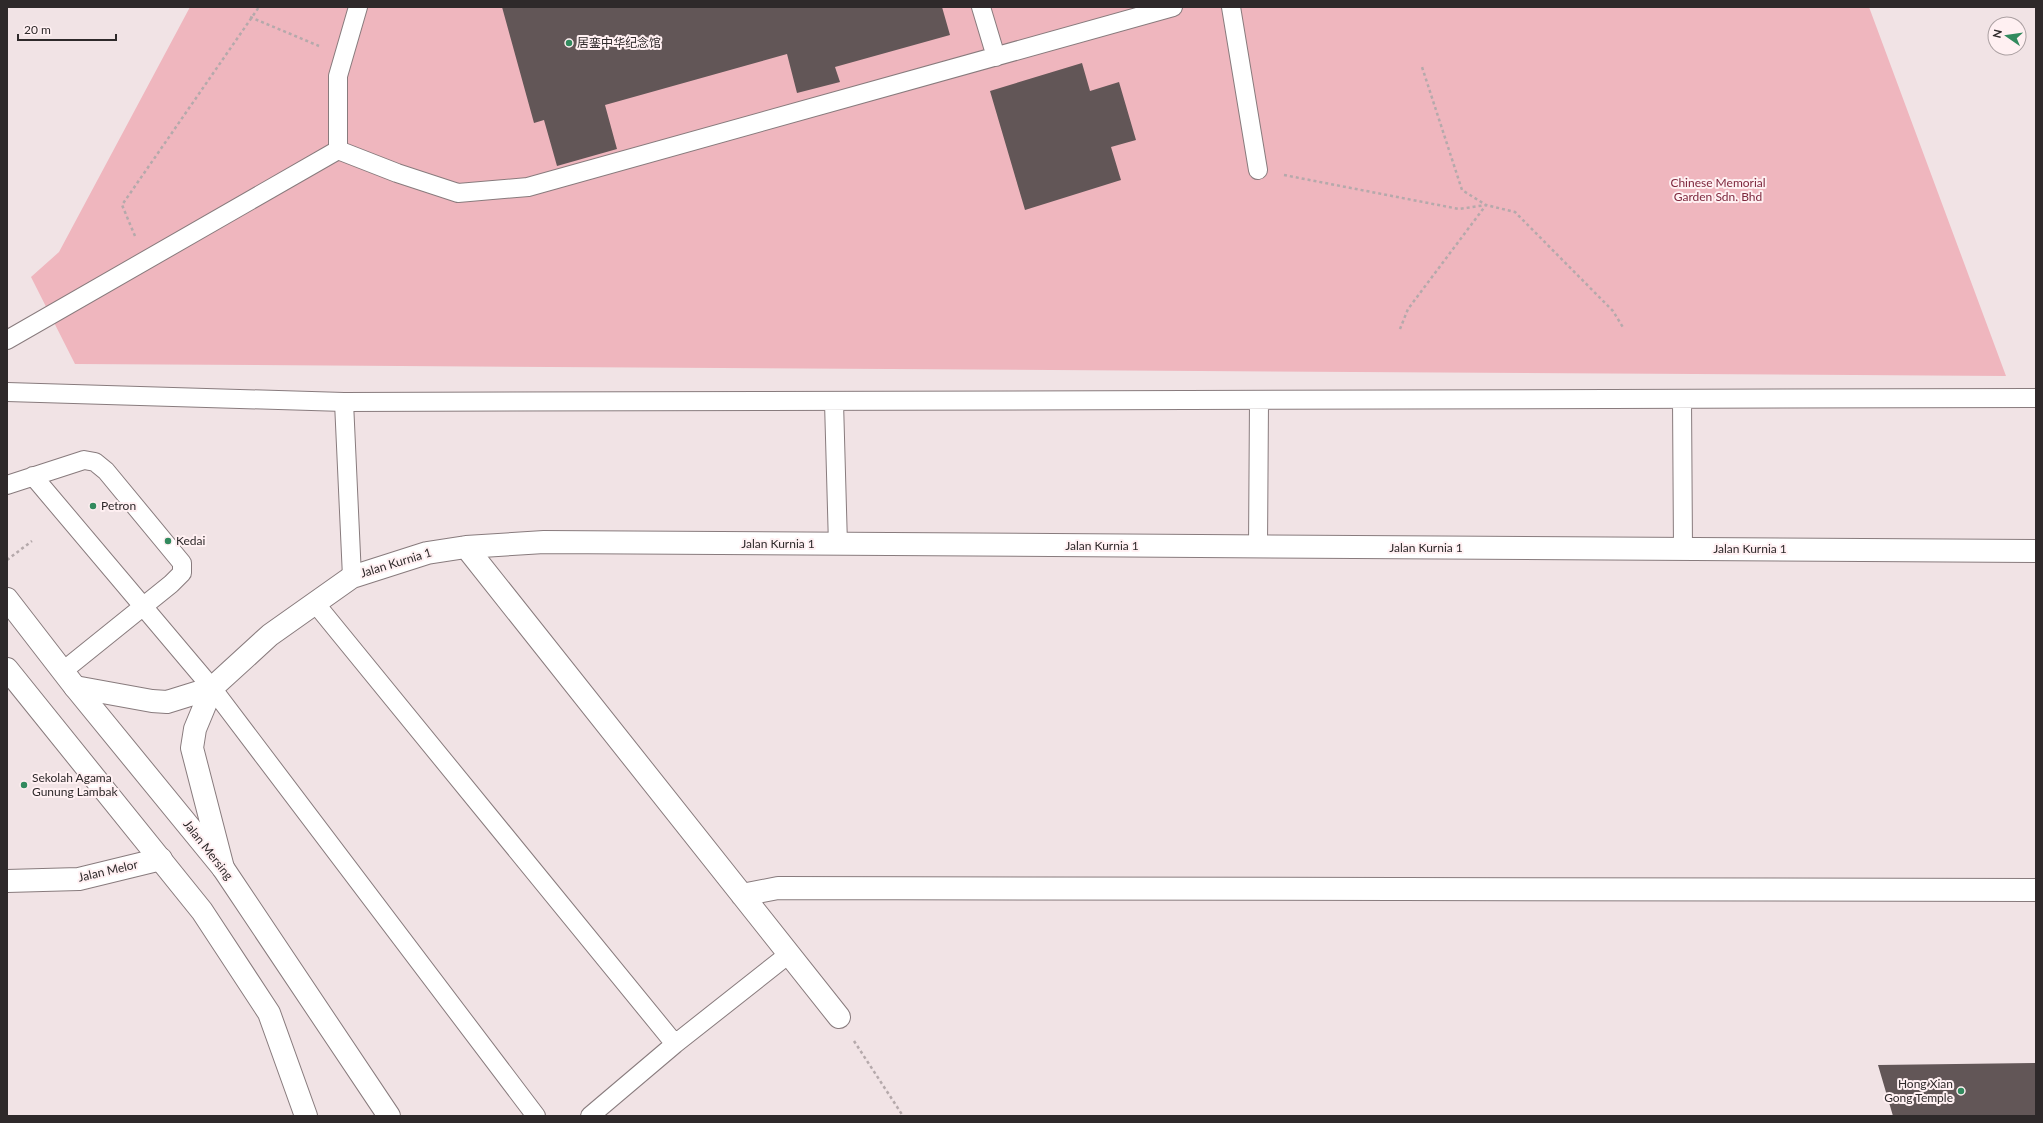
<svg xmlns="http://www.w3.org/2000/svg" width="2043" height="1123" viewBox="0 0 2043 1123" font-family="Lato,'Noto Sans SC',sans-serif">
<rect width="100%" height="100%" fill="#f1e3e5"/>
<path fill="#efb6be" d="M190,7H1869L2006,376L75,364L31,277L59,252Z"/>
<path fill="#625657" d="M502,7H942L950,35L835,67L840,82L797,93L787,54L605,105L617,149L557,166L544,120L534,123Z
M1082,63L1090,91L1119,82L1136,140L1111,147L1121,180L1025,210L990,91Z
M2036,1063V1116H1893L1878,1065Z"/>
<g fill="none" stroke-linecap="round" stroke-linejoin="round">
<g stroke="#887b7d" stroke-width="20">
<path id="service" d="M981,7L996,57
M1231,7L1258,170
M338,150L397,173L458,193L528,187L1173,7
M338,150V76L358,7
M7,340L338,150
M7,392L344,402L2036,398
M1682,399L1683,549
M344,402L352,577
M834,402L838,545
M33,476L212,688L536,1116
M7,485L84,460L95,462L106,471L182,563V573L171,584L63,671
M1258,547L1259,401
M315,603L675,1044
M590,1116L675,1044L789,954"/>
</g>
<g stroke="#887b7d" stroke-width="24">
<path id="minor" d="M466,547L839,1017
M75,687L152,701L167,702L212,688
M223,868L192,748L195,729L212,688L270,635L352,577L427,553L466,547L544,542L2036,551
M7,881L79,879L161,859
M742,895L778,888L2036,890"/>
</g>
<g stroke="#887b7d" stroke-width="24">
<path id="trunk" d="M7,599L75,687L223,868L389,1116
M7,669L202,911L269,1013L306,1116"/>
</g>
<path stroke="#b5a9ab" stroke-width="2.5" stroke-dasharray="3 3" stroke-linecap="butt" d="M250,17L319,46
M1284,175L1459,209L1486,205L1515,212L1613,311L1624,329
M135,236L122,205L259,7
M1400,329L1408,309L1486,205L1462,190L1422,67
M7,560L32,541
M854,1041L903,1116"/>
<use href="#service" stroke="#fff" stroke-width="18"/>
<use href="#minor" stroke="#fff" stroke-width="22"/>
<use href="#trunk" stroke="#fff" stroke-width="22"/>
</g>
<g fill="#328a5e" stroke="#fff0f2" stroke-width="1.5">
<circle cx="569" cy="43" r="4"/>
<circle cx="93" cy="506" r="4"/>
<circle cx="168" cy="541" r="4"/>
<circle cx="24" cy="785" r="4"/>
<circle cx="1961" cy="1091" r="4"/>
</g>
<g text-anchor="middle" stroke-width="4" stroke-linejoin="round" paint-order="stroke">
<g font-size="12" fill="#2e292a" stroke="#fff0f2" text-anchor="start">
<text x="577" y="47">居銮中华纪念馆</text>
<text x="101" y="510">Petron</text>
<text x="176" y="545">Kedai</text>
<text x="32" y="782">Sekolah Agama<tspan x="32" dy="14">Gunung Lambak</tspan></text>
<text x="1953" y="1088" text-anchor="end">Hong Xian<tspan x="1953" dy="14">Gong Temple</tspan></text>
</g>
<g font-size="12" fill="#7e283e" stroke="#fff0f2">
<text x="1718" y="187">Chinese Memorial<tspan x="1718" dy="14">Garden Sdn. Bhd</tspan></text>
</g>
<g font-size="12" fill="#2e292a" stroke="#fff0f2">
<text x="778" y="548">Jalan Kurnia 1</text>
<text x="1102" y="550">Jalan Kurnia 1</text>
<text x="1426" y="552">Jalan Kurnia 1</text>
<text x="1750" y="553">Jalan Kurnia 1</text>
<text transform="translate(396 563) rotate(-17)" y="4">Jalan Kurnia 1</text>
<text transform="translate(208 850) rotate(52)" y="4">Jalan Mersing</text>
<text transform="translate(108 871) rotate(-13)" y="4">Jalan Melor</text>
</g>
</g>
<rect width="2043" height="1123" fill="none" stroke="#2e292a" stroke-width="16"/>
<g transform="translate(2007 36) rotate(283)"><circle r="19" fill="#fff0f2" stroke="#aba0a2"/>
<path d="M0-3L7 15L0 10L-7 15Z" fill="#328a5e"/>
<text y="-6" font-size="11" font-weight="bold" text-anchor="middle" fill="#2e292a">N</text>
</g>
<path d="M18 34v6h98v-6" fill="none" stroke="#2e292a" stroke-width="2"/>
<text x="24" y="34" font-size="12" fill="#2e292a" stroke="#fff0f2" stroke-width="3" paint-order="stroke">20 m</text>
</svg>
